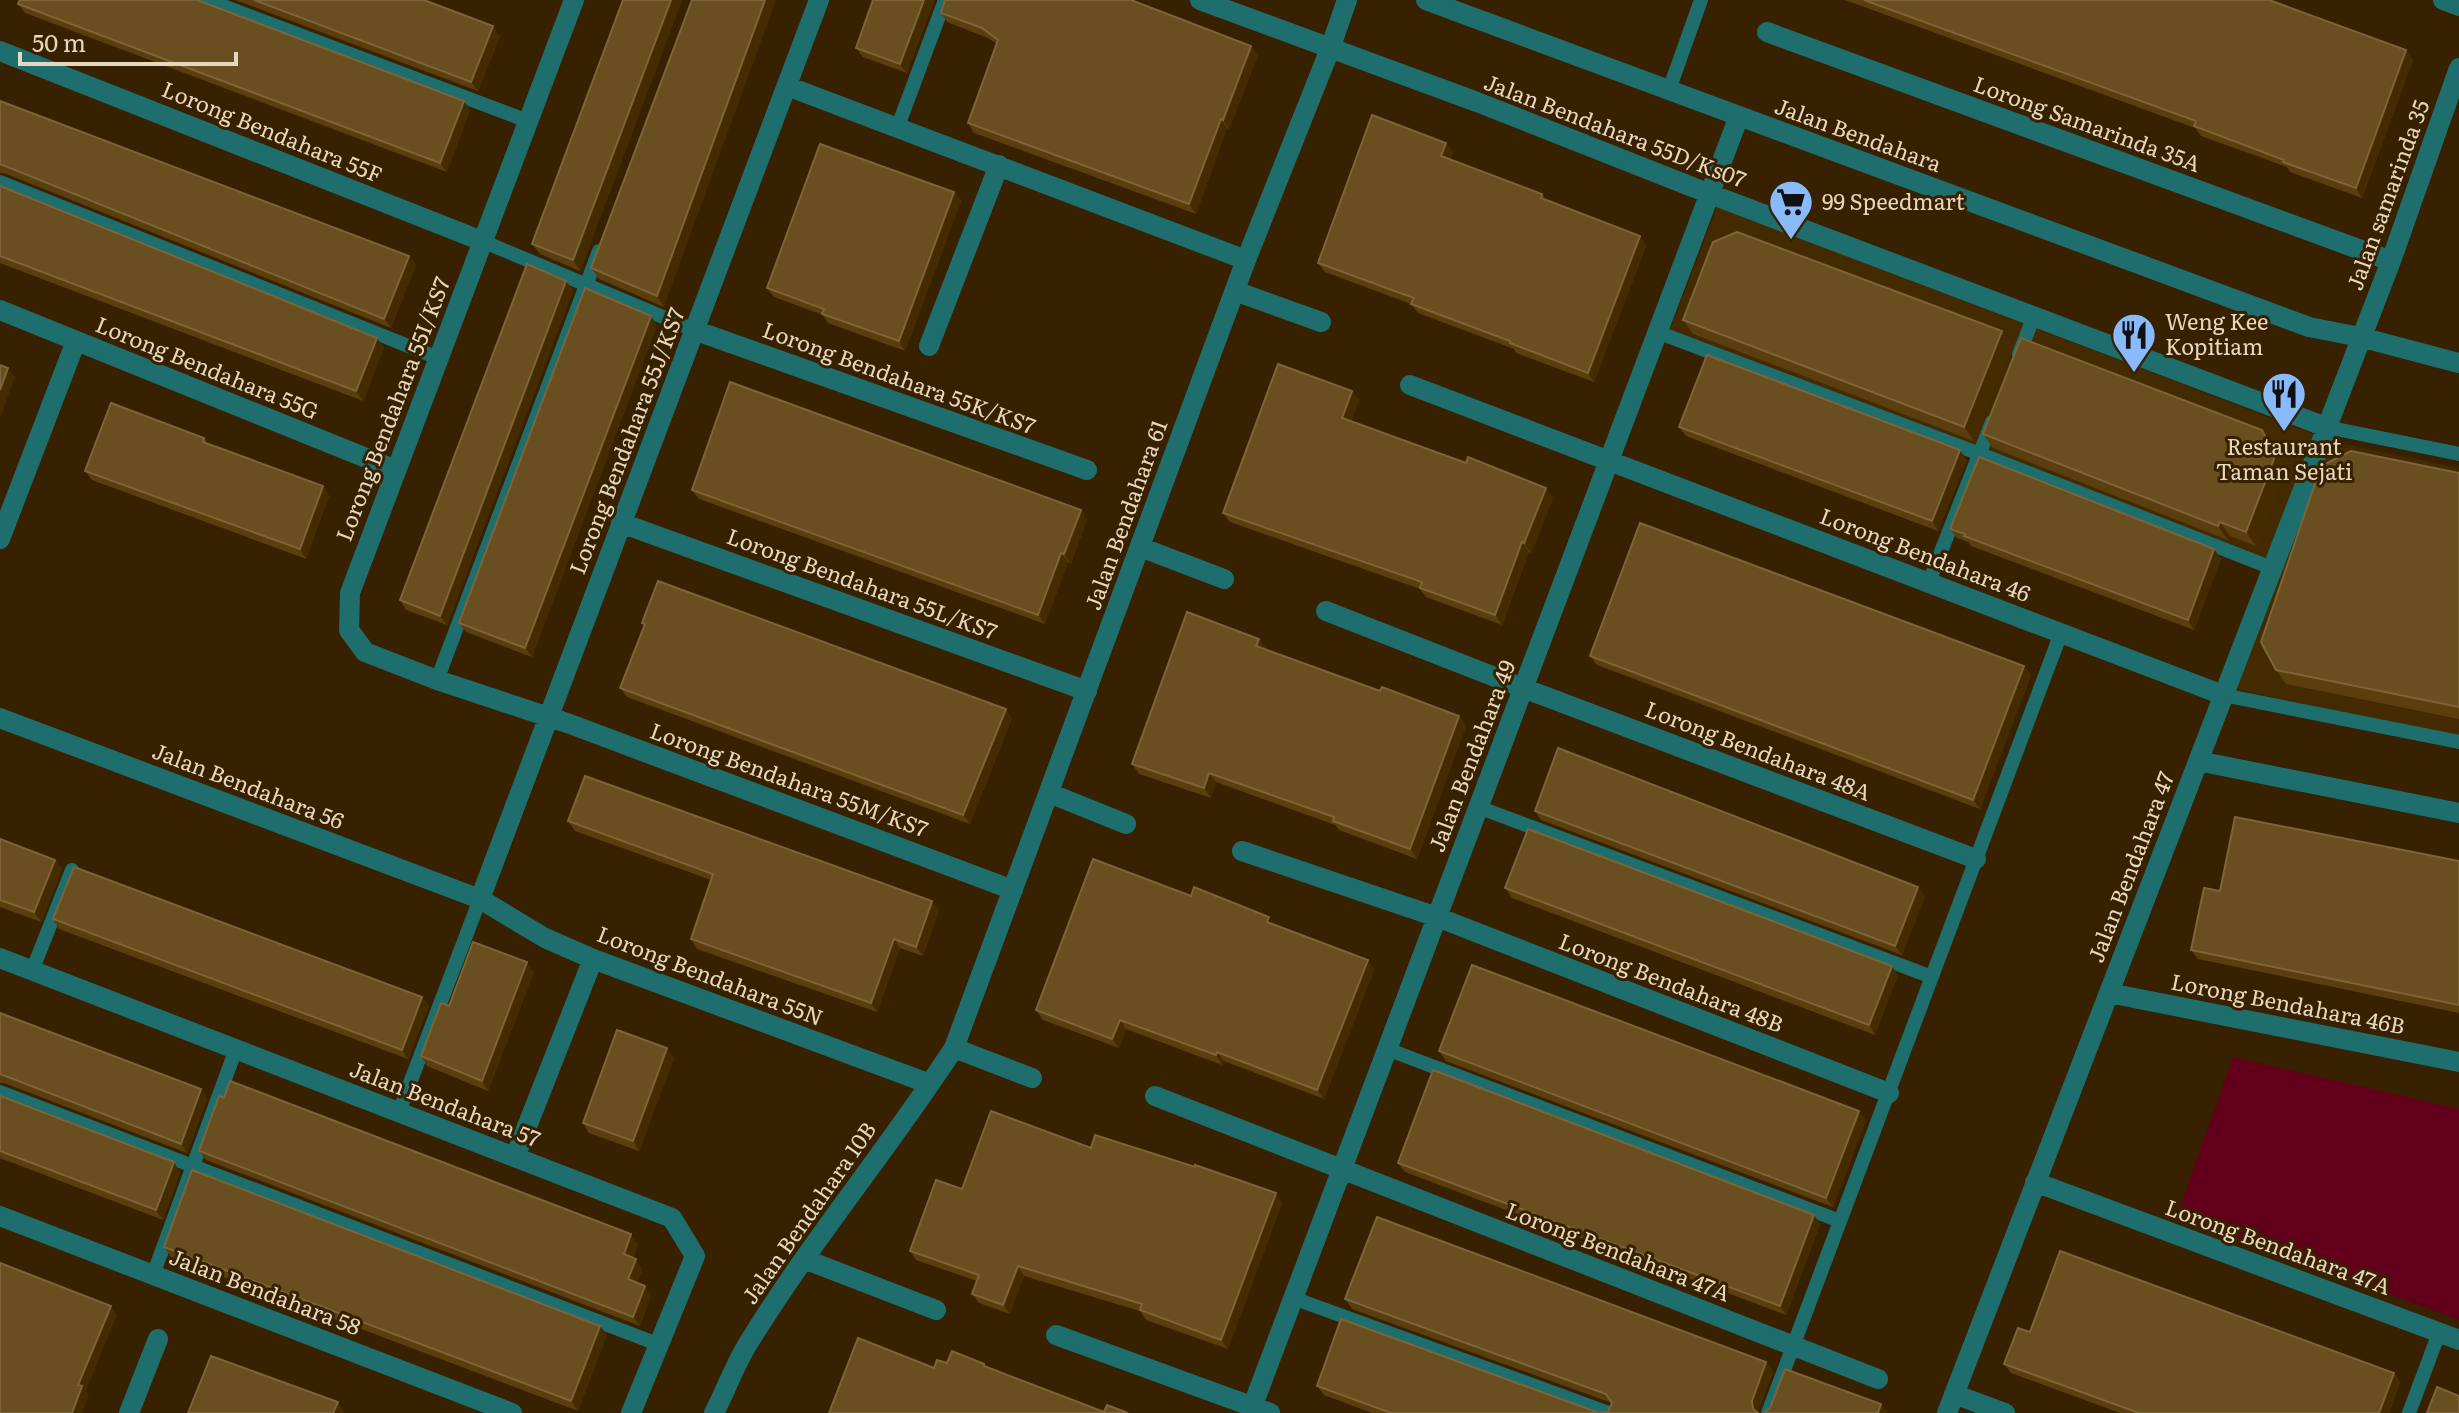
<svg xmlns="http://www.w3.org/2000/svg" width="2459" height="1413" viewBox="0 0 2459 1413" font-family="Literata,serif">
<rect width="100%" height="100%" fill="#372100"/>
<path fill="#432a00" d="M1717,207L2334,442L2459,468V738L2236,689L2283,566L1670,330Z"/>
<path fill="#62001b" d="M2233,1057L2459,1109V1320L2177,1215Z"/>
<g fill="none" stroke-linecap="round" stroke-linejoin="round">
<path stroke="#1f6e6e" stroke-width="14" d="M207,0L528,121
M1669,90L1701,0
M898,126L945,0
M0,182L438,358
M482,241L694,330
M1657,332L1980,454L2272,568
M2019,354L2034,316
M2326,427L2459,454
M1929,582L1992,422
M437,680L599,251
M2223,695L2459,742
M1478,807L1932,977
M32,971L72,870
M1387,1049L1840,1221
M0,1092L660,1345
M399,1112L480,899
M153,1275L236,1049
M1293,1298L1609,1413
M1768,1413L2061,633
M2409,1413L2439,1333"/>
<path stroke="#1f6e6e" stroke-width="20" d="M574,0L350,593L349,630L365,652L437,680L570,724L1013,890
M1200,0L1477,102L1710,194L2326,427
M1426,0L2309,327L2360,337L2459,363
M2443,0L2459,6
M1767,32L2391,261
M0,51L482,241
M787,86L1246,260
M1235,291L1321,322
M0,310L396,470
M694,330L1087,470
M929,346L999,165
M1410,385L2223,695
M621,523L1087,691
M0,539L76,341
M1140,547L1224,579
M1326,611L1523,688L1976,859
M0,718L480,899L545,938L593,959L930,1084
M2198,761L2459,813
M1049,793L1126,824
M1242,851L1437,917L1889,1093
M480,899L819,0
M0,958L672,1218L695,1256L631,1413
M2109,993L2459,1062
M954,1048L1032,1078
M1155,1096L1878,1379
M515,1157L593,959
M2035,1182L2459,1340
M0,1216L512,1413
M804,1259L936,1310
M1056,1335L1270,1413
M1954,1394L2005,1413
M129,1413L158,1339
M714,1413C726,1390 735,1364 749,1342C812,1240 889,1148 954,1048L1246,260L1330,49L1347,0
M1250,1413L1739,116
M1947,1413L2391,261L2459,68"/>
</g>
<path fill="#5a3e0d" d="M235,0H424L500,36L478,91Z
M623,0H682L580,271L540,254L532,244Z
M692,0L664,307L599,279L591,268Z
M873,0H934L907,73L863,57L856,48Z
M1845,0H2269L2406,50L2413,60L2362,198L2290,172L2287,167L2201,136L2195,128Z
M18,4L470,110L447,172L25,13Z
M941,13L1258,55L1229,129L1227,128L1196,214L974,133L968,123L997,44L988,38L947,22Z
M0,101L409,256L416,265L391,328L4,173H0Z
M1446,143L1453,152L1450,160L1542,194L1546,200L1640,236L1646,246L1594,382L1516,353L1514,349L1418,313L1411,304L1325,272L1318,263Z
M0,186L384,347L363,401L0,263Z
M954,192L961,201L905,351L828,323L823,315L774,297L767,288Z
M573,290L447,625L406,610L400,600Z
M1683,320L2002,331L2012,345L1974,441L1693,334Z
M657,325L532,657L466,632L459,623Z
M1352,391L1359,400L1351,421L1553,498L1531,553L1529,552L1502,625L1426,597L1420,589L1230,522L1223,513Z
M1679,427L1967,460L1938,531L1686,436Z
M1983,434L2272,443L2285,470L2256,546L2230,536L2228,540L1993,448Z
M204,438L209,445L323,486L329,496L306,559L92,480L85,471Z
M2459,473V719L2286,684L2276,670Z
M692,490L1087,519L1071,564L1068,562L1045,624L699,499Z
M1950,529L2214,549L2221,559L2194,630L1971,546L1968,542L1957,538Z
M642,623L1012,718L970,824L627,697L620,688L644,626Z
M1259,639L1265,649L1380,691L1459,716L1466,726L1417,859L1339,830L1335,825L1216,782L1211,798L1139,774L1132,764Z
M1590,656L2024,666L2031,675L1980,809L1597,665Z
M1535,811L1925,896L1902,955L1541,820Z
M568,821L939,910L923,956L900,948L877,1012L697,949L691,939L711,880L575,831Z
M0,839L62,869L41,922L0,907Z
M2459,861V1013L2198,959L2191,950Z
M1505,888L1898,975L1875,1035L1512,898Z
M1191,896L1275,925L1374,970L1324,1099L1224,1061L1222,1065L1126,1029L1119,1048L1043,1020L1036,1010Z
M53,919L422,997L429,1006L408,1059L59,929Z
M534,972L488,1091L427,1066L421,1056L449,1006Z
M0,1013L207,1099L187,1153L4,1083H0Z
M1439,1051L1866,1120L1833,1207L1446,1061Z
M674,1058L639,1151L589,1133L583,1123Z
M0,1096L180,1172L163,1220L0,1158Z
M1091,1148L1276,1193L1282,1203L1228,1349L1146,1320L1140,1311L1024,1276L1010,1314L979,1303L972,1294L977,1281L916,1260L910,1251L962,1189Z
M199,1151L638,1244L633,1258L642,1269L637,1283L651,1295L640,1326L206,1160Z
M1398,1163L1814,1215L1820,1224L1786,1315L1405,1172Z
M164,1247L600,1326L607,1335L578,1411L171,1257Z
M1345,1299L1766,1362L1773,1372L1758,1410L1759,1413H1372L1324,1395L1317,1386L1599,1413L1608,1412L1612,1403L1352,1309Z
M2030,1332L2394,1373L2400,1382L2389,1413H2120L2011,1373L2004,1364Z"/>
<path fill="#452b00" d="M671,0H682L580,271L573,260Z
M765,0H776L664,307L657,296Z
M924,0H934L907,73L900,64Z
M493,26L500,36L478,91L471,82Z
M1251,46L1258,55L1229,129L1223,120Z
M2406,50L2413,60L2362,198L2356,188Z
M464,101L470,110L447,172L440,163Z
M1221,119L1227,128L1196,214L1189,204Z
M1446,143L1453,152L1447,166L1441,156Z
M954,192L961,201L905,351L899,341Z
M1640,236L1646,246L1594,382L1588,373Z
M409,256L416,265L391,328L384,319Z
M566,281L573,290L447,625L440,616Z
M651,316L657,325L532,657L525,648Z
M2002,331L2012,345L1974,441L1964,427Z
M377,338L384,347L363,401L356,391Z
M8,368L15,377L0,418V390Z
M1352,391L1359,400L1349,428L1342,418Z
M2262,430L2272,443L2285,470L2256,546L2246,532Z
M1960,450L1967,460L1938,531L1932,521Z
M323,486L329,496L306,559L300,549Z
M1546,488L1553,498L1531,553L1524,543Z
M1081,510L1087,519L1071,564L1064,554Z
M2220,522L2230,536L2228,540L2218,526Z
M1522,542L1529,552L1502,625L1495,615Z
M2214,549L2221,559L2194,630L2188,620Z
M1061,553L1068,562L1045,624L1038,615Z
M1259,639L1266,648L1263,655L1256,646Z
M2024,666L2031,675L1980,809L1973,800Z
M1006,709L1012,718L970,824L963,815Z
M1459,716L1466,726L1417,859L1410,849Z
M1209,773L1216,782L1211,798L1204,788Z
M55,860L62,869L41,922L34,912Z
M1918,887L1925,896L1902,955L1895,946Z
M932,901L939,910L923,956L916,947Z
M894,939L900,948L877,1012L871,1003Z
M1368,960L1374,970L1324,1099L1317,1090Z
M527,962L534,972L488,1091L482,1081Z
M1892,966L1898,975L1875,1035L1869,1025Z
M422,997L429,1006L408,1059L402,1050Z
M1120,1020L1126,1029L1119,1048L1112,1039Z
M667,1048L674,1058L639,1151L633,1141Z
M1217,1052L1224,1061L1222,1065L1216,1055Z
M201,1089L207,1099L187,1153L181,1144Z
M1859,1111L1866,1120L1833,1207L1826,1198Z
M174,1162L180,1172L163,1220L156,1210Z
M1276,1193L1282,1203L1228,1349L1221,1340Z
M1814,1215L1820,1224L1786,1315L1780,1306Z
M631,1234L638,1244L630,1264L624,1254Z
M636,1259L642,1269L635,1289L628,1279Z
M1018,1266L1024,1276L1010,1314L1003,1305Z
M645,1286L651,1295L640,1326L633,1317Z
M111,1306L117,1315L86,1391L89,1396L82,1413H72L78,1385Z
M600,1326L607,1335L578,1411L571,1401Z
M1766,1362L1773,1372L1758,1410L1759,1413L1753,1409L1752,1401Z
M2394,1373L2400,1382L2389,1413H2379Z
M338,1402L344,1412V1413H333Z
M1881,1404L1888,1413H1878Z"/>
<path fill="#694e20" stroke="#7d6439" stroke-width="2" d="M20,0H197L464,101L440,163L18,4Z
M254,0H424L493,26L471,82Z
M623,0H671L573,260L532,244Z
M692,0H765L657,296L591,268Z
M873,0H924L900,64L856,48Z
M945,0H1131L1251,46L1223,120L1221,119L1189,204L968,123L998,40L982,28L941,13Z
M1864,0H2269L2406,50L2356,188L2283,162L2284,160L2194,126L2196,121Z
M0,101L409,256L384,319L0,164Z
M1372,115L1446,143L1441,156L1542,194L1541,198L1640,236L1588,373L1510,343V341L1411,304L1414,298L1318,263Z
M820,144L954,192L899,341L822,314L824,309L767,288Z
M0,186L377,338L356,391L0,256Z
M1737,232L2002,331L1964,427L1683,320L1713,242Z
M527,264L566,281L440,616L400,600Z
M585,288L651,316L525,648L459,623Z
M2021,338L2262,430L2275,456L2246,532L2220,522L2218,526L1983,434Z
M1707,355L1960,450L1932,521L1679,427Z
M1278,364L1352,391L1342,418L1466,463L1468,457L1546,488L1524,543L1522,542L1495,615L1420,588L1422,582L1223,513Z
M0,365L8,368L0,390Z
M730,382L1081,510L1064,554L1061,553L1038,615L692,490Z
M111,403L204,438L203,442L323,486L300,549L85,471Z
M2351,451L2459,473V707L2276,670L2261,642L2321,466Z
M1979,457L2214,549L2188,620L1964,536L1965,534L1950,529Z
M1640,523L2024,666L1973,800L1590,656Z
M658,581L1006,709L963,815L620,688L645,624L642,623Z
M1187,612L1259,639L1256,646L1380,691L1382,687L1459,716L1410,849L1333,821L1334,817L1209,773L1204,788L1132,764Z
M1558,748L1918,887L1895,946L1535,811Z
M585,776L932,901L916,947L894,939L871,1003L691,939L713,874L568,821Z
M2235,817L2459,861V1005L2191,950L2204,888L2220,891Z
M1528,829L1892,966L1869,1025L1505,888Z
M0,839L55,860L34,912L0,900Z
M1093,859L1191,896L1194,887L1269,917L1267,922L1368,960L1317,1090L1217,1052L1216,1055L1120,1020L1112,1039L1036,1010Z
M74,867L422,997L402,1050L53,919Z
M473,942L527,962L482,1081L421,1056L441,1003L449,1006Z
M1472,965L1859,1111L1826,1198L1439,1051Z
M0,1013L201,1089L181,1144L0,1074Z
M617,1030L667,1048L633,1141L583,1123Z
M1433,1070L1814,1215L1780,1306L1398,1163Z
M230,1081L631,1234L624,1254L636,1259L628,1279L645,1286L633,1317L199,1151L219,1096L224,1098Z
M0,1096L174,1162L156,1210L0,1151Z
M991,1111L1091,1148L1095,1135L1195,1167V1165L1276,1193L1221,1340L1140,1310L1142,1304L1018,1266L1003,1305L972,1294L979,1275L910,1251L936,1180L962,1189Z
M192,1170L600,1326L571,1401L164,1247Z
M1377,1217L1766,1362L1752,1401L1753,1409L1758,1413H1391L1317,1386L1341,1319L1599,1413L1608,1412L1612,1403L1606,1394L1345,1299Z
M2060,1251L2394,1373L2379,1413H2139L2004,1364L2018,1328L2030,1332Z
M0,1263L111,1306L78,1385L82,1386L72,1413H0Z
M858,1338L934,1368L937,1360L947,1363L952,1351L984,1364V1366L1104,1412L1107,1405L1128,1413H829Z
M211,1356L338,1402L333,1413H188Z
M1785,1369L1881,1404L1878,1413H1764L1770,1408Z
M2437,1387L2459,1396V1413H2427Z"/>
<defs>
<g id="supermarket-pin" transform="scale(2.3)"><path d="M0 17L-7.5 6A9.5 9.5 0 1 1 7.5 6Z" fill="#88bafc" stroke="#372100"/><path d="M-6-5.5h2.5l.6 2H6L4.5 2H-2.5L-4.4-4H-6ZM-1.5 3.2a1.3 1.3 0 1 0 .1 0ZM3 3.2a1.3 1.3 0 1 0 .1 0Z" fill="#111"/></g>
<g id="restaurant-pin" transform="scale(2.3)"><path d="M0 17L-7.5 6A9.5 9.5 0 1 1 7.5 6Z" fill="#88bafc" stroke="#372100"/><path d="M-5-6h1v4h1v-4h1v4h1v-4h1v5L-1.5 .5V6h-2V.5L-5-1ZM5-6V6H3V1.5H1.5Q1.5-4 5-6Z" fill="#111"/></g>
</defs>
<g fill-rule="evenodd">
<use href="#supermarket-pin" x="1791" y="202"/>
<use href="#restaurant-pin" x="2134" y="335"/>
<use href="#restaurant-pin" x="2284" y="394"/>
</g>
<g text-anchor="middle" stroke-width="6" stroke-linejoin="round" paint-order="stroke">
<g font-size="22" fill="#e8d7bf" stroke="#372100">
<text transform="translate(2087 124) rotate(20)" y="8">Lorong Samarinda 35A</text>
<text transform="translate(1615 131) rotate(21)" y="8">Jalan Bendahara 55D/Ks07</text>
<text transform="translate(272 132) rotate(22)" y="8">Lorong Bendahara 55F</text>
<text transform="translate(1858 135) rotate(20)" y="8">Jalan Bendahara</text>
<text transform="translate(2388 195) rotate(-70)" y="8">Jalan samarinda 35</text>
<text transform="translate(207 368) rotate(22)" y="8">Lorong Bendahara 55G</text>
<text transform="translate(899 378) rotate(20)" y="8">Lorong Bendahara 55K/KS7</text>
<text transform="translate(393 409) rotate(-69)" y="8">Lorong Bendahara 55I/KS7</text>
<text transform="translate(627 441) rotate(-69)" y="8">Lorong Bendahara 55J/KS7</text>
<text transform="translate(1126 515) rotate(-70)" y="8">Jalan Bendahara 61</text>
<text transform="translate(1925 555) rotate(21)" y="8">Lorong Bendahara 46</text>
<text transform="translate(862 584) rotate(20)" y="8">Lorong Bendahara 55L/KS7</text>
<text transform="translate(1758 751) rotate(21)" y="8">Lorong Bendahara 48A</text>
<text transform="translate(1472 756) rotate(-69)" y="8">Jalan Bendahara 49</text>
<text transform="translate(789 780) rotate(20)" y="8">Lorong Bendahara 55M/KS7</text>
<text transform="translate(248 786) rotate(21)" y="8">Jalan Bendahara 56</text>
<text transform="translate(2131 867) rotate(-69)" y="8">Jalan Bendahara 47</text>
<text transform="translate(710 976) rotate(21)" y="8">Lorong Bendahara 55N</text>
<text transform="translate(1671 983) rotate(21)" y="8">Lorong Bendahara 48B</text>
<text transform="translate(2288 1004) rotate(11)" y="8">Lorong Bendahara 46B</text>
<text transform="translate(445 1104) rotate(21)" y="8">Jalan Bendahara 57</text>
<text transform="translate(809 1213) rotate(-55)" y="8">Jalan Bendahara 10B</text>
<text transform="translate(2278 1247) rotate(20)" y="8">Lorong Bendahara 47A</text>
<text transform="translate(1618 1252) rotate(21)" y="8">Lorong Bendahara 47A</text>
<text transform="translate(265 1292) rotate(21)" y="8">Jalan Bendahara 58</text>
</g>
<g font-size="22" fill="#e8d7bf" stroke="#372100" text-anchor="start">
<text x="1822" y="210">99 Speedmart</text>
<text x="2165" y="330">Weng Kee<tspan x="2165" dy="25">Kopitiam</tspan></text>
<text x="2284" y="455" text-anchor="middle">Restaurant<tspan x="2284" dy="25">Taman Sejati</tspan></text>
</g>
</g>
<path d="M20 52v12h216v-12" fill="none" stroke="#e8d7bf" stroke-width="4"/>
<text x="32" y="52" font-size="24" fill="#e8d7bf" stroke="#372100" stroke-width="6" paint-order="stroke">50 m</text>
</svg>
